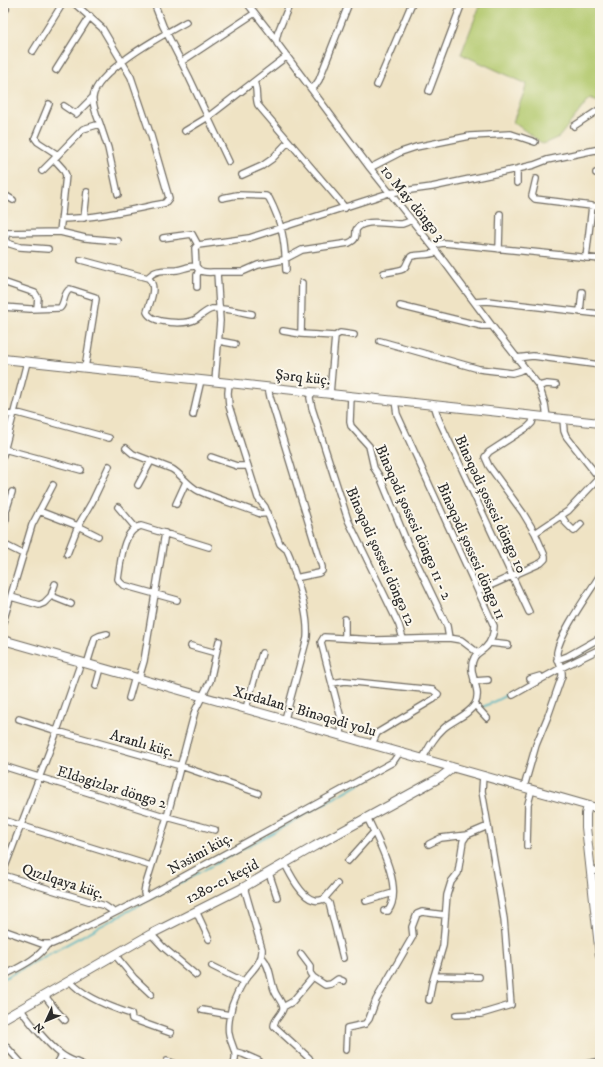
<svg xmlns="http://www.w3.org/2000/svg" width="603" height="1067" viewBox="0 0 603 1067" font-family="'IM FELL DW Pica',serif">
<rect width="100%" height="100%" fill="#fbf7ec"/>
<filter id="ink" filterUnits="userSpaceOnUse"><feTurbulence type="fractalNoise" baseFrequency=".025" numOctaves="2"/><feDisplacementMap in="SourceGraphic" scale="8" xChannelSelector="R" yChannelSelector="G"/><feConvolveMatrix kernelMatrix="1 2 1 2 8 2 1 2 1" color-interpolation-filters="sRGB"/></filter>
<filter id="wash" filterUnits="userSpaceOnUse"><feTurbulence type="fractalNoise" baseFrequency=".012" numOctaves="4" result="noise"/><feDisplacementMap in="SourceGraphic" scale="16" xChannelSelector="R" yChannelSelector="G"/><feGaussianBlur stdDeviation="0.9" result="paint"/><feColorMatrix in="noise" values="0 0 0 0 0 0 0 0 0 0 0 0 0 0 0 0 0 1.4 0 .05"/><feComposite in="paint" operator="in"/></filter>
<g filter="url(#wash)">
<rect width="100%" height="100%" fill="#efe3c4"/>
<path fill="#b3c96e" stroke="#6f7a4c" d="M481,3H600V101H598L590,98L559,137L543,144L513,122L527,84L461,54Z"/>
<g fill="none" stroke-linecap="round" stroke-linejoin="round">
<path stroke="#45b3c2" stroke-width="1.5" d="M570,660L600,644
M481,708L511,693
M394,764L400,761
M3,979L285,826L369,778"/>
</g>
</g>
<g filter="url(#ink)">
<g fill="none" stroke-linecap="round" stroke-linejoin="round">
<g stroke="#706b61" stroke-width="8">
<path id="street" d="M154,3L163,26L189,77L229,162
M247,3L276,40
M290,3L278,32L276,40L277,43L370,168L437,252L492,326L539,386L545,404L547,417
M3,7L6,9
M33,51L63,3
M181,62L255,13
M56,70L90,16
M254,82C258,90 255,98 258,105L338,199L345,208
M377,85L412,3
M311,89L315,86L319,80L349,3
M429,91L462,3
M49,104L35,138L38,142L58,155
M64,106L76,114L93,97
M100,124L108,148L118,194
M574,126L600,109
M185,131L208,117L287,56
M370,168L401,152L416,147L470,136L511,134L535,142
M517,169V183
M42,171L54,159
M596,173H600
M242,175L262,166L272,159L288,142
M536,179L532,196L535,199L600,207
M3,194L13,200
M222,198L237,195L266,196L269,198C282,223 285,241 286,270
M84,218L87,192
M62,219C97,218 130,210 165,203L169,198L151,136L131,77L102,28L74,3
M60,232L85,238L118,241
M3,233L60,232L66,175L63,169L54,159L83,129L100,124C97,116 92,105 93,97C97,70 163,35 186,22
M7,233L5,239L7,243L20,247L48,249
M163,238L192,234L198,245
M433,246L437,244L444,243L600,259
M499,249L500,214
M586,258L592,206
M81,260L148,278C158,286 150,302 147,312C152,324 186,325 196,319C201,316 205,311 212,309C222,307 241,312 252,314
M196,266C200,274 209,272 217,272
M384,273C390,272 398,271 403,269C408,266 407,258 412,256C420,254 428,256 437,252
M148,278C155,268 167,271 177,270C183,269 189,266 196,266L195,248L198,245L249,238L389,193L432,187L517,169L534,165L547,160L600,149
M3,282L35,293L38,298L37,308
M302,283L301,334L335,336L330,394
M197,287V275L199,270
M475,302L487,301L600,314
M400,306L482,326H492
M3,307L30,309L60,308C65,303 63,293 70,289L95,297L96,299L85,368
M580,312L582,292
M283,331L301,334
M335,336L340,333L354,335
M219,341L235,344
M380,341L479,369L512,373L519,371L525,368
M516,358L533,356L600,365
M215,381L220,321L217,272H242L258,265L283,260L302,250L349,243C356,240 356,237 356,230C363,217 390,225 402,224C406,223 408,222 411,220
M229,383L228,393L229,406L258,498L265,507L280,544L287,550L290,557C297,583 309,611 307,638L285,719
M539,386L547,384L556,385
M268,387L270,397L322,567V571L319,573L295,578
M311,392L310,398L312,408L348,520L399,625L403,639
M351,396L350,422L351,426L369,446L374,468L381,479L406,540L447,626L449,638
M395,401L397,414L494,626C494,633 491,643 485,648C481,652 476,653 474,658C466,673 483,689 475,704C469,715 453,720 444,728C434,737 429,747 423,758
M434,405L439,420L529,612
M14,412L109,438
M3,414L13,415
M193,415L201,380
M563,419L564,431L566,436L600,479
M126,448L133,454L172,469C182,475 188,486 199,491C219,500 241,506 261,514L268,513
M4,449L81,470
M3,455L27,362
M211,457L237,466H248
M138,485L151,461
M176,504L186,482
M118,507L135,527
M39,511L78,526L98,536
M561,515L566,523L574,531L581,524
M3,526L6,519V511L12,492
M535,533L568,511L599,478
M3,544L23,554
M67,554L78,526L92,502L109,466
M478,591L541,563L545,559V556L535,533L523,513L489,466L485,457L489,452L528,427L532,423L534,416
M51,596L55,584
M11,597L39,605L44,603L51,596L71,604
M177,600L123,585L120,582L118,579C121,562 122,530 141,526L209,547
M3,622L32,525L53,485
M345,638V619
M490,643L508,645
M191,646L216,653
M557,660L568,656L600,638
M87,664L95,638L99,636L107,634
M139,678L144,661L165,533
M530,679L540,676
M474,681L488,680
M332,683L345,681L433,690L438,694L434,699L377,733L372,744
M96,686L101,668
M513,695L561,668L600,649
M129,698L135,677
M475,705L487,718
M246,708L262,653
M19,719L57,731L181,766L258,793
M341,735L342,722L321,642L324,637L376,640L449,638L461,640L478,653
M3,766L167,817L215,830
M524,787L536,745L548,716L562,676C563,667 556,660 557,652C560,633 589,593 600,575
M367,817C377,839 405,888 388,911H384
M3,820L151,866
M429,844L441,838L467,835
M527,846L528,804L532,789
M348,861L374,832
M285,864C290,874 302,898 314,900C317,901 321,900 324,899L329,903L343,958
M592,871L600,870
M3,872L57,731L81,662
M269,873L277,897
M3,875L105,906L111,910L114,913
M146,897L144,893L145,887L167,817L195,711L210,681L219,641
M324,899L337,884
M366,901L393,893
M196,911L209,939
M3,930L42,944H52L59,941L146,897L393,762L400,752
M151,934L163,947L196,975
M301,954L310,966V973L313,977L325,985L331,984L338,979L343,981
M115,955L134,978L151,994
M262,957C271,967 270,980 275,992C277,997 284,1004 283,1009C281,1016 274,1019 274,1026L309,1058L310,1060V1064
M212,966L244,982
M3,976C19,967 37,960 47,945
M434,976L479,977
M70,981C82,996 113,1008 131,1014L132,1019L171,1033
M45,996L55,1009L65,1020
M429,1000L432,983L443,946L447,895L451,882L458,873L463,841L467,835L488,826
M283,1007L292,1002L313,977
M21,1009C27,1020 51,1047 61,1054C67,1059 74,1061 81,1064
M202,1010L230,1015
M456,1015L481,1014L511,1005L504,919L482,791L483,775
M3,1043L22,1064
M346,1050L347,1028L365,1024L369,1019L376,1000L413,936L412,927L417,914L422,912L445,915
M236,1052L243,1054L259,1061
M167,1061L176,1064
M57,1064L62,1055
M234,1064C238,1051 231,1046 229,1034C227,1025 230,1015 232,1006C235,998 239,989 244,981C251,971 263,962 262,949L244,887
M586,1064L600,1061"/>
</g>
<g stroke="#706b61" stroke-width="10">
<path id="secondary" d="M3,359L229,383L600,423
M3,640L600,809
M588,806L586,814V827L600,956
M3,1019L151,934L244,887L315,846L441,777L450,770L452,767"/>
</g>
<use href="#street" stroke="#fff" stroke-width="5.5"/>
<use href="#secondary" stroke="#fff" stroke-width="8"/>
</g>
</g>
<g text-anchor="middle" stroke-width="4" stroke-linejoin="round" paint-order="stroke">
<g font-size="15" fill="#2b2b2b" stroke="#fbf7ec">
<text transform="translate(413 203) rotate(51)" y="5">10 May döngə 3</text>
<text transform="translate(303 377) rotate(6)" y="5">Şərq küç.</text>
<text transform="translate(491 504) rotate(65)" y="5">Binəqədi şossesi döngə 10</text>
<text transform="translate(414 522) rotate(66)" y="5">Binəqədi şossesi döngə 11 - 2</text>
<text transform="translate(472 551) rotate(66)" y="5">Binəqədi şossesi döngə 11</text>
<text transform="translate(381 556) rotate(66)" y="5">Binəqədi şossesi döngə 12</text>
<text transform="translate(305 711) rotate(16)" y="5">Xırdalan - Binəqədi yolu</text>
<text transform="translate(142 743) rotate(16)" y="5">Aranlı küç.</text>
<text transform="translate(112 787) rotate(17)" y="5">Eldəgizlər döngə 2</text>
<text transform="translate(200 853) rotate(-29)" y="5">Nəsimi küç.</text>
<text transform="translate(63 881) rotate(18)" y="5">Qızılqaya küç.</text>
<text transform="translate(222 881) rotate(-27)" y="5">1280-cı keçid</text>
</g>
</g>
<rect width="603" height="1067" fill="none" stroke="#fbf7ec" stroke-width="16"/>
<g transform="translate(46 1021) rotate(226)" stroke="#fbf7ec" stroke-width="3" paint-order="stroke">
<path d="M0-3L7 15L0 10L-7 15Z" fill="#2b2b2b"/>
<text y="-6" font-size="11" font-weight="bold" text-anchor="middle" fill="#2b2b2b">N</text>
</g>
</svg>
